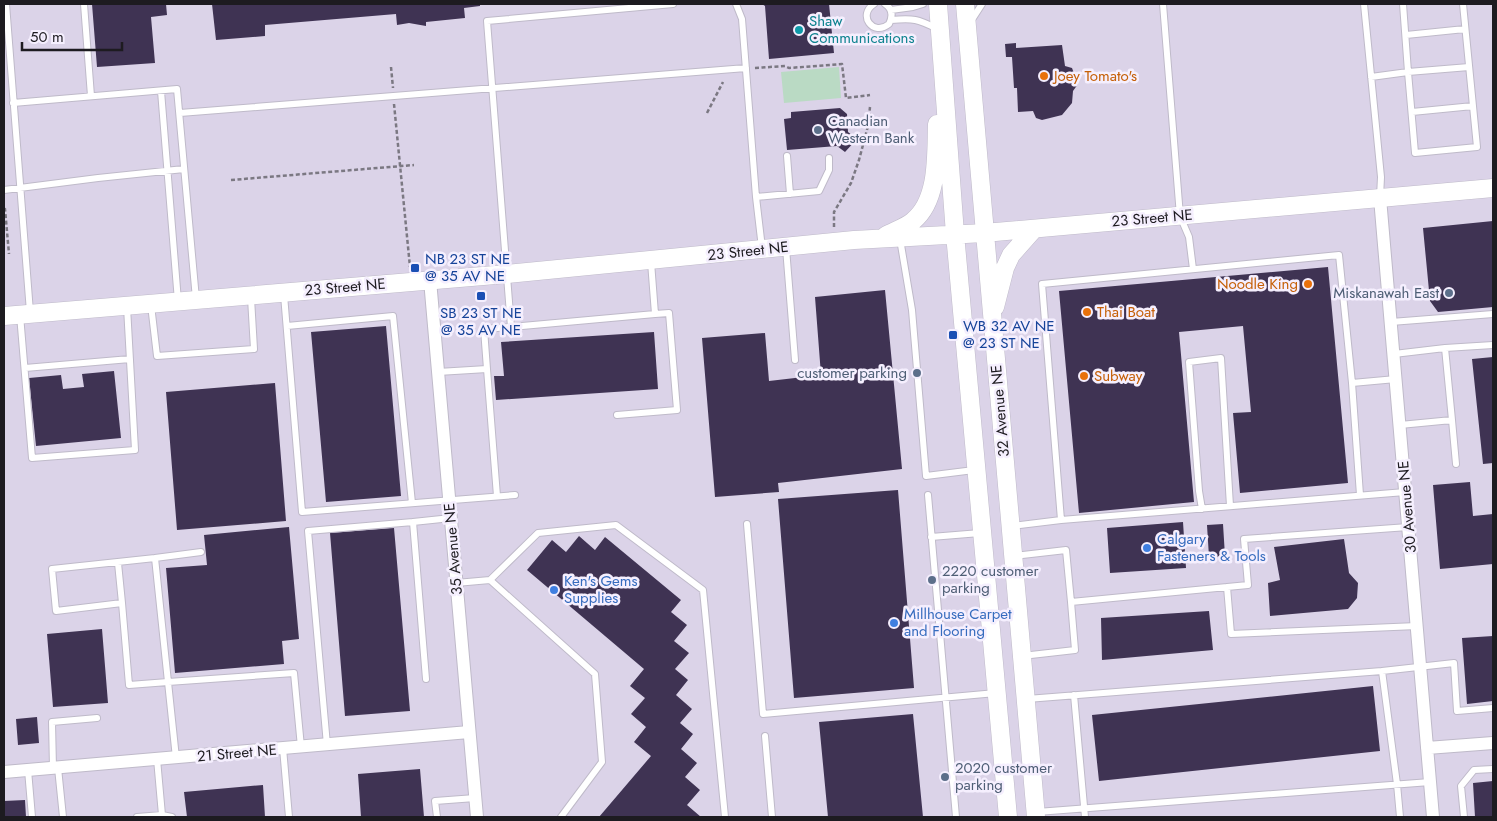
<svg xmlns="http://www.w3.org/2000/svg" width="1497" height="821" viewBox="0 0 1497 821" font-family="Jost,sans-serif">
<rect width="100%" height="100%" fill="#e7e2f1"/>
<path fill="#dbd3e8" d="M4,4H1493V817H4Z"/>
<path fill="#badac4" d="M839,67L841,98L784,103L781,72Z"/>
<path fill="#3f3353" d="M92,4H166L167,15L151,17L155,63L97,67Z
M212,4H480V6L464,8L465,18L426,22V26L409,23L397,25L396,14L265,25V36L216,40Z
M762,4H829L834,53L769,59L765,6Z
M1016,43V48L1062,45L1065,66L1072,68L1078,84L1073,91L1072,103L1062,115L1042,120L1036,118L1033,111L1018,112L1017,88H1014L1012,57H1006L1005,44Z
M840,108L847,114L848,132L857,139L845,152L837,146L787,150L784,119L791,118V112Z
M1493,221V307L1438,312L1430,301L1423,228Z
M1328,267L1348,483L1240,493L1233,413L1251,412L1243,326L1179,332L1194,502L1079,513L1059,291Z
M885,290L902,469L778,483L779,492L715,497L702,338L765,333L769,381L821,375L815,297Z
M386,326L401,496L326,502L311,332Z
M654,332L658,389L496,400L494,376H504L501,342Z
M1493,357V463L1483,464L1472,359Z
M114,371L121,438L36,446L29,378L61,375L63,389L84,387L82,374Z
M275,383L286,521L177,530L166,392Z
M1470,482L1473,516L1493,514V564L1440,569L1433,485Z
M898,490L914,688L794,698L778,499Z
M1183,522L1186,568L1110,573L1107,528Z
M1223,524L1225,556L1209,557L1207,525Z
M289,527L299,639L282,641L284,664L175,673L166,568L207,565L204,535Z
M394,528L410,711L345,716L330,533Z
M579,536L595,550L605,537L681,600L671,612L687,625L674,641L689,653L675,669L688,680L676,695L692,709L680,723L693,734L681,749L697,763L685,777L700,790L687,805L701,817H599L651,756L634,742L646,727L631,714L645,698L630,686L644,669L527,570L552,540L566,552Z
M1344,539L1349,573L1358,583L1357,598L1348,609L1270,616L1268,583L1280,580L1274,547Z
M1209,611L1213,650L1102,660L1101,618Z
M102,629L108,703L53,707L47,634Z
M1493,636V701L1467,704L1462,638Z
M1373,686L1380,751L1099,781L1092,715Z
M913,714L923,817H828L819,722Z
M37,717L39,743L18,745L16,719Z
M420,769L424,817H361L358,774Z
M1493,781V817H1475L1473,783Z
M263,785L265,817H187L184,792Z
M25,800L26,817H4V801Z"/>
<g fill="none" stroke-linecap="round" stroke-linejoin="round">
<g stroke="#bfbac9" stroke-width="8">
<path id="lane" d="M6,4L30,312
M84,4L91,96
M736,4L742,19L756,197L762,248
M874,4C857,15 873,37 889,24C893,16 893,9 885,4
M1163,4L1180,216L1189,237L1193,269
M1364,4L1381,177L1380,197
M1403,4L1408,72L1469,67
M891,10L913,7L923,4
M891,20C914,18 917,19 938,29
M971,21L982,4
M1406,35L1465,29
M1371,77L1408,72L1415,153L1477,147L1463,4
M161,91L178,301
M13,103L177,89L196,299
M1412,112L1473,106
M180,113L746,68
M787,156L790,194
M4,190L98,178L184,169
M756,197L819,191L829,170V158
M900,239L912,310L926,476L974,470
M786,248L795,360
M284,295L302,512L515,495
M151,305L157,356L254,349L251,298
M20,315L32,458L135,450L127,307
M1391,322L1493,314
M287,326L393,316L412,503
M511,327L655,314L651,262
M1445,348L1493,345
M1394,354L1445,348L1452,420L1400,425
M25,368L130,359
M487,369L497,496
M438,372L487,369L484,329L511,327L487,21L673,4
M1352,383L1396,379
M617,415L677,410L669,313L655,314
M1452,420L1456,464
M928,495L956,817
M1202,509L1199,491L1189,362L1221,358L1230,506
M1061,520L1042,284L1339,255L1352,383L1360,495
M747,524L763,714L996,693
M1012,526L1061,520L1405,492
M931,537L980,533
M1014,556L1066,550L1071,602L1248,585L1244,539L1408,527
M155,558L168,682L129,685L122,603L56,611L52,569Z
M155,558L201,552
M118,563L122,603
M490,580L538,533L616,525L703,590L725,817
M456,583L490,580L595,674L602,762L561,817
M1227,587L1231,634L1417,626
M1022,656L1075,650L1071,602
M1382,671L1397,784L1400,817
M426,679L413,522L451,518
M1074,695L1085,817
M1027,699L1382,671L1454,663L1457,711L1493,708
M765,736L772,817
M327,745L308,531L413,522
M283,748L289,817
M176,758L168,682L294,673L301,747
M53,768L52,722L97,718
M58,768L63,817
M28,770L32,817
M1037,812L1430,782
M162,815L172,817
M137,817L162,815L157,759
M437,817L435,801L475,798
M1464,817L1461,786L1474,770L1493,769"/>
</g>
<g stroke="#bfbac9" stroke-width="14">
<path id="street" d="M1380,198L1433,817
M430,280L477,817
M1427,748L1493,743
M4,772L469,732"/>
</g>
<g stroke="#bfbac9" stroke-width="19">
<path id="secondary" d="M938,4L955,234L1008,817
M965,4L1036,817
M885,236C894,231 906,227 913,221C939,200 936,154 937,124
M995,307L1005,268L1011,255L1034,229
M4,316L507,274L854,240L984,233L1493,188"/>
</g>
<path stroke="#7b7882" stroke-width="2.5" stroke-dasharray="4 2.5" stroke-linecap="butt" d="M391,67L393,88
M755,68L785,66L789,68L842,64L846,98L870,95
M394,104L410,267
M707,113L723,82
M231,180L414,165
M4,210L5,209L9,254
M834,227V212L851,183L859,160L868,126L870,107"/>
<use href="#lane" stroke="#fff" stroke-width="6"/>
<use href="#street" stroke="#fff" stroke-width="12"/>
<use href="#secondary" stroke="#fff" stroke-width="18"/>
</g>
<circle fill="#0f9aa8" stroke="#f5effe" stroke-width="2" cx="799" cy="30" r="5"/>
<g fill="#e8710a" stroke="#f5effe" stroke-width="2">
<circle cx="1044" cy="76" r="5"/>
<circle cx="1308" cy="284" r="5"/>
<circle cx="1087" cy="312" r="5"/>
<circle cx="1084" cy="376" r="5"/>
</g>
<g fill="#5c6f8a" stroke="#f5effe" stroke-width="2">
<circle cx="818" cy="130" r="5"/>
<circle cx="1449" cy="293" r="5"/>
<circle cx="917" cy="373" r="5"/>
<circle cx="932" cy="580" r="5"/>
<circle cx="945" cy="777" r="5"/>
</g>
<g fill="#1a4fb4" stroke="#f5effe" stroke-width="2">
<rect x="410" y="263" width="10" height="10" rx="2.5"/>
<rect x="476" y="291" width="10" height="10" rx="2.5"/>
<rect x="948" y="330" width="10" height="10" rx="2.5"/>
</g>
<g fill="#3f7fe0" stroke="#f5effe" stroke-width="2">
<circle cx="1147" cy="548" r="5"/>
<circle cx="554" cy="590" r="5"/>
<circle cx="894" cy="623" r="5"/>
</g>
<g text-anchor="middle" stroke-width="5" stroke-linejoin="round" paint-order="stroke">
<g font-size="15" fill="#0d838f" stroke="#f5effe" text-anchor="start">
<text x="809" y="26">Shaw<tspan x="809" dy="17">Communications</tspan></text>
</g>
<g font-size="15" fill="#c56008" stroke="#f5effe" text-anchor="start">
<text x="1054" y="81">Joey Tomato's</text>
<text x="1298" y="289" text-anchor="end">Noodle King</text>
<text x="1097" y="317">Thai Boat</text>
<text x="1094" y="381">Subway</text>
</g>
<g font-size="15" fill="#4e5e75" stroke="#f5effe" text-anchor="start">
<text x="828" y="126">Canadian<tspan x="828" dy="17">Western Bank</tspan></text>
<text x="1439" y="298" text-anchor="end">Miskanawah East</text>
<text x="907" y="378" text-anchor="end">customer parking</text>
<text x="942" y="576">2220 customer<tspan x="942" dy="17">parking</tspan></text>
<text x="955" y="773">2020 customer<tspan x="955" dy="17">parking</tspan></text>
</g>
<g font-size="15" fill="#1d1b20" stroke="#f5effe">
<text transform="translate(1152 218) rotate(-5)" y="5">23 Street NE</text>
<text transform="translate(748 251) rotate(-6)" y="5">23 Street NE</text>
<text transform="translate(345 287) rotate(-5)" y="5">23 Street NE</text>
<text transform="translate(1000 411) rotate(-95)" y="5">32 Avenue NE</text>
<text transform="translate(1407 507) rotate(-95)" y="5">30 Avenue NE</text>
<text transform="translate(453 549) rotate(-95)" y="5">35 Avenue NE</text>
<text transform="translate(237 753) rotate(-5)" y="5">21 Street NE</text>
</g>
<g font-size="15" fill="#164399" stroke="#f5effe" text-anchor="start">
<text x="425" y="264">NB 23 ST NE<tspan x="425" dy="17">@ 35 AV NE</tspan></text>
<text x="481" y="318" text-anchor="middle">SB 23 ST NE<tspan x="481" dy="17">@ 35 AV NE</tspan></text>
<text x="963" y="331">WB 32 AV NE<tspan x="963" dy="17">@ 23 ST NE</tspan></text>
</g>
<g font-size="15" fill="#366cbe" stroke="#f5effe" text-anchor="start">
<text x="1157" y="544">Calgary<tspan x="1157" dy="17">Fasteners &amp; Tools</tspan></text>
<text x="564" y="586">Ken's Gems<tspan x="564" dy="17">Supplies</tspan></text>
<text x="904" y="619">Millhouse Carpet<tspan x="904" dy="17">and Flooring</tspan></text>
</g>
</g>
<rect width="1497" height="821" fill="none" stroke="#1d1b20" stroke-width="10"/>
<path d="M22 42v8h100v-8" fill="none" stroke="#1d1b20" stroke-width="2.5"/>
<text x="30" y="42" font-size="15" fill="#1d1b20" stroke="#f5effe" stroke-width="4" paint-order="stroke">50 m</text>
</svg>
